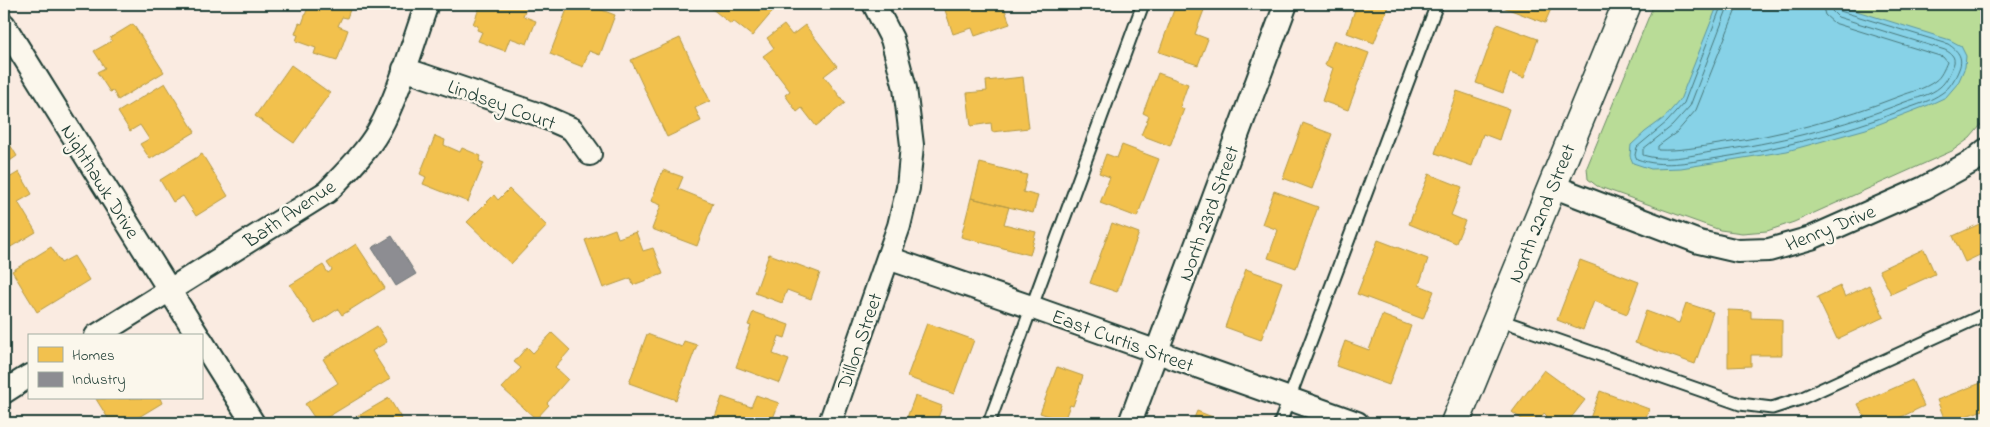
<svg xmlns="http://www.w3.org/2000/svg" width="1990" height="427" viewBox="0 0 1990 427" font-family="'Indie Flower',sans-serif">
<rect width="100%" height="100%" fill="#faebe1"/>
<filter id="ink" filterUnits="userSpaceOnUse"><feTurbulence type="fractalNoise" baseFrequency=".02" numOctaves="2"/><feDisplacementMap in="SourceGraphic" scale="10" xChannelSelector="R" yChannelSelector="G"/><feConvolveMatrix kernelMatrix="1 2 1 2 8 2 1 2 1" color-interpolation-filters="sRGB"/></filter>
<g filter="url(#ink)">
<path fill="#b9dc97" stroke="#6c8c66" d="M1654,4H1960L1986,13V119L1970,138L1952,151L1794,222L1767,231L1742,233L1720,230L1597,186L1588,179L1587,167Z"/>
<path fill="#87d2e7" stroke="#5d969f" d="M1718,4H1834L1950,40L1961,46L1966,56L1965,67L1958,83L1946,97L1931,104L1866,129L1787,151L1681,168L1651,169L1633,163L1630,156L1631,145L1645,132L1664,118L1680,100Z"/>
<path fill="#f2c14e" stroke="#b39946" d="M309,4H352L347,18L342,17L338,26L348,30L337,61L314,54L316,48L296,41L298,35L295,34L299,23L302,24Z
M481,4L527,5L523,16L536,21L527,44L510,38L505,51L478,41L482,32L477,30L478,26L473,24Z
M569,4H586L615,15L600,55L589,51L583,67L550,54Z
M706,4H779L752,36L733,21L731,24Z
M943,4H1003L1010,24L975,36L972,28L953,34Z
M1176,4H1187L1204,10L1195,34L1208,39L1198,65L1159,52Z
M1357,4H1389L1374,43L1347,33Z
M1504,4H1553L1545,23L1503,7Z
M133,24L164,72L118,100L113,91L110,92L97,72L105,68L94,51L112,41L110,38Z
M1497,24L1538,39L1524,78L1510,73L1503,93L1476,83Z
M784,25L792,35L805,25L837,66L824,76L845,103L816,126L802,108L797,112L785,95L790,91L763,56L774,48L767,38Z
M680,38L710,101L695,108L701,121L667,137L631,60Z
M1334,40L1369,53L1348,110L1322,101L1333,68L1325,65Z
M291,65L330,93L294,143L255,116Z
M1158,73L1188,84L1180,107L1184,109L1170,146L1141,135L1149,116L1143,113Z
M1023,77L1029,128L992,132L991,123L971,126L967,93L987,91L986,81Z
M165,83L195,132L150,159L140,144L149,139L140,125L130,131L118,112Z
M1457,91L1509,109L1499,140L1483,134L1472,166L1435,153Z
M1303,123L1332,134L1312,189L1283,178Z
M4,135L17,156L4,165Z
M435,136L445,140L444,145L460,152L462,148L481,156L479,161L484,163L468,202L423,184L426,177L420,174Z
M1122,145L1159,159L1137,217L1100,203L1110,177L1099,173L1106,154L1117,158Z
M202,154L228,196L196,216L183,196L173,202L160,180Z
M980,163L1027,175L1023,192L1038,196L1033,213L971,198Z
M663,170L683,177L678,189L713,203L697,246L652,229L661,205L651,201Z
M19,172L32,194L18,202L36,232L4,251V181Z
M1429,174L1462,187L1451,215L1465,221L1456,243L1409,224Z
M509,189L547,226L511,264L467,222L494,195L498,200Z
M1274,191L1318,207L1296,268L1268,258L1278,230L1262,224Z
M971,198L1009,207L1004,224L1036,232L1030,255L961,237Z
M1986,221V252L1965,262L1953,236Z
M1112,223L1139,233L1117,292L1090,283Z
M615,229L618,238L636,232L643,251L653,248L663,274L633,285L631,278L603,288L585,240Z
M1378,240L1428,259L1419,285L1434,291L1423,319L1357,294Z
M356,244L385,288L342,315L338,309L315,324L290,285L323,265L328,273L332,270L327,263Z
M51,247L61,263L74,256L89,280L37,312L12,271Z
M1924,249L1935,274L1891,294L1879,270Z
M769,254L820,273L811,299L787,290L782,303L755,293Z
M1580,260L1639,282L1627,314L1594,301L1583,330L1557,320Z
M1246,269L1282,282L1261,340L1225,327Z
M1869,285L1884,317L1837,339L1817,297L1840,286L1845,297Z
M1686,303L1713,312L1695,364L1635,343L1646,311L1679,323Z
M1728,310L1751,311V318L1782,319V355H1751V366L1728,367Z
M753,312L789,325L785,338L779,336L773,354L789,360L780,383L736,367L751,326L748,325Z
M1382,315L1411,326L1389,385L1336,366L1345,341L1369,350Z
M927,323L974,340L954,394L907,377Z
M377,326L387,342L372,351L390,379L318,423L305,404L338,383L323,359Z
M552,333L570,350L555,367L568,379L547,403L549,405L536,419L502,388L521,368L514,362L527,347L533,353Z
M647,334L682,347L684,341L697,345L676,400L629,383Z
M1057,367L1083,376L1073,406L1070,405L1064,421L1040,413Z
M1544,370L1585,400L1567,423H1550L1544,419L1547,416L1544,413L1537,423H1527L1512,412Z
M1912,380L1924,406L1899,418L1901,423H1867L1858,404Z
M1986,381V409L1946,423L1937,400Z
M1600,391L1649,409L1644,423H1596L1589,421Z
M756,395L779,403L771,423H713L722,397L751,407Z
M915,396L942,406L937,421L944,423H905Z
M160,398L162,403L129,423H111L96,399Z
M389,398L404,423H355L353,419Z
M1197,411L1228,423H1192Z"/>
<path fill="#8d8d92" stroke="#6c7576" d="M392,236L416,274L396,286L372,248Z"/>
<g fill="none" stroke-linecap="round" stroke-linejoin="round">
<path stroke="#49797c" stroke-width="1" d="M1722,4L1684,103L1667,122L1637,147L1635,155L1637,159C1662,168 1687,162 1712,159C1778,149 1842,133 1903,110C1916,105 1931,101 1942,93C1950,88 1956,77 1959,69C1964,57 1957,50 1948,44L1840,11L1837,8L1836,4
M1729,4L1690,106L1672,126L1643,149V155C1664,162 1689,156 1711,152C1777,143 1842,127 1905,102C1916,98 1931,95 1940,87C1946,82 1949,75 1952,68C1957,59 1953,54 1945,50L1838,17L1832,11L1830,4
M1736,4L1735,12L1696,110L1677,132L1658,146V150C1679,151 1699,147 1719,144C1781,135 1841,119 1900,96C1910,92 1925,89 1935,81C1941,77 1944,69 1947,62L1943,57L1834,23L1825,15L1822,4"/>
<g stroke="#1f3d34" stroke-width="15">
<path id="service" d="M1497,319L1740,404L1772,408L1800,399L1986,314
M989,423L1143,4
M1280,423L1437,4"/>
</g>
<g stroke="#1f3d34" stroke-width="26">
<path id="minor" d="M4,25L198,336
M404,69L540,115L572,129L590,154
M1552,186L1699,242L1738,251L1769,250L1811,238L1924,188L1973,161L1986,150
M888,258L1031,307L1357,423
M96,336L327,192C346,172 366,153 379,130C400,92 412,45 427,4
M201,340L253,423
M4,392L29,376
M830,423L899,226L908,188L912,145L905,88L892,39L874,4
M1130,423L1286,4"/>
</g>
<g stroke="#1f3d34" stroke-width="31">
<path id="tertiary" d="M1455,423L1627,4"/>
</g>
<use href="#service" stroke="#fbf7ec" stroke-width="11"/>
<use href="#minor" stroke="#fbf7ec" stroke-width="22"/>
<use href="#tertiary" stroke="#fbf7ec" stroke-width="28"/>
</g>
</g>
<g text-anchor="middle" stroke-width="5" stroke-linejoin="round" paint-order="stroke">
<g font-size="20" fill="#1f3d34" stroke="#fbf7ec">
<text transform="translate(502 104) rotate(20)" y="7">Lindsey Court</text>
<text transform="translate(101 181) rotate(58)" y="7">Nighthawk Drive</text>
<text transform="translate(289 213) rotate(-34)" y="7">Bath Avenue</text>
<text transform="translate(1208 213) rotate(-70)" y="7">North 23rd Street</text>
<text transform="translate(1541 213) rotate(-68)" y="7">North 22nd Street</text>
<text transform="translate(1830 227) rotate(-22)" y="7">Henry Drive</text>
<text transform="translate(1123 340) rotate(20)" y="7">East Curtis Street</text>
<text transform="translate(859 341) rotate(-71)" y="7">Dillon Street</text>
</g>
</g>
<rect width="1990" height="427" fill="none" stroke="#fbf7ec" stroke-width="20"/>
<rect x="10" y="10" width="1970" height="407" fill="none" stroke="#1f3d34" stroke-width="2" filter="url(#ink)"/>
<rect x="28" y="334" width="175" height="65" fill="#fbf7ec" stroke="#a3ada2"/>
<rect x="38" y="347" width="25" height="15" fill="#f2c14e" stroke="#a3ada2"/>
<text x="72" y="360" font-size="15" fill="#1f3d34">Homes</text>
<rect x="38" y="372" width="25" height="15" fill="#8d8d92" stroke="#a3ada2"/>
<text x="72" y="384" font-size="15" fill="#1f3d34">Industry</text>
</svg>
